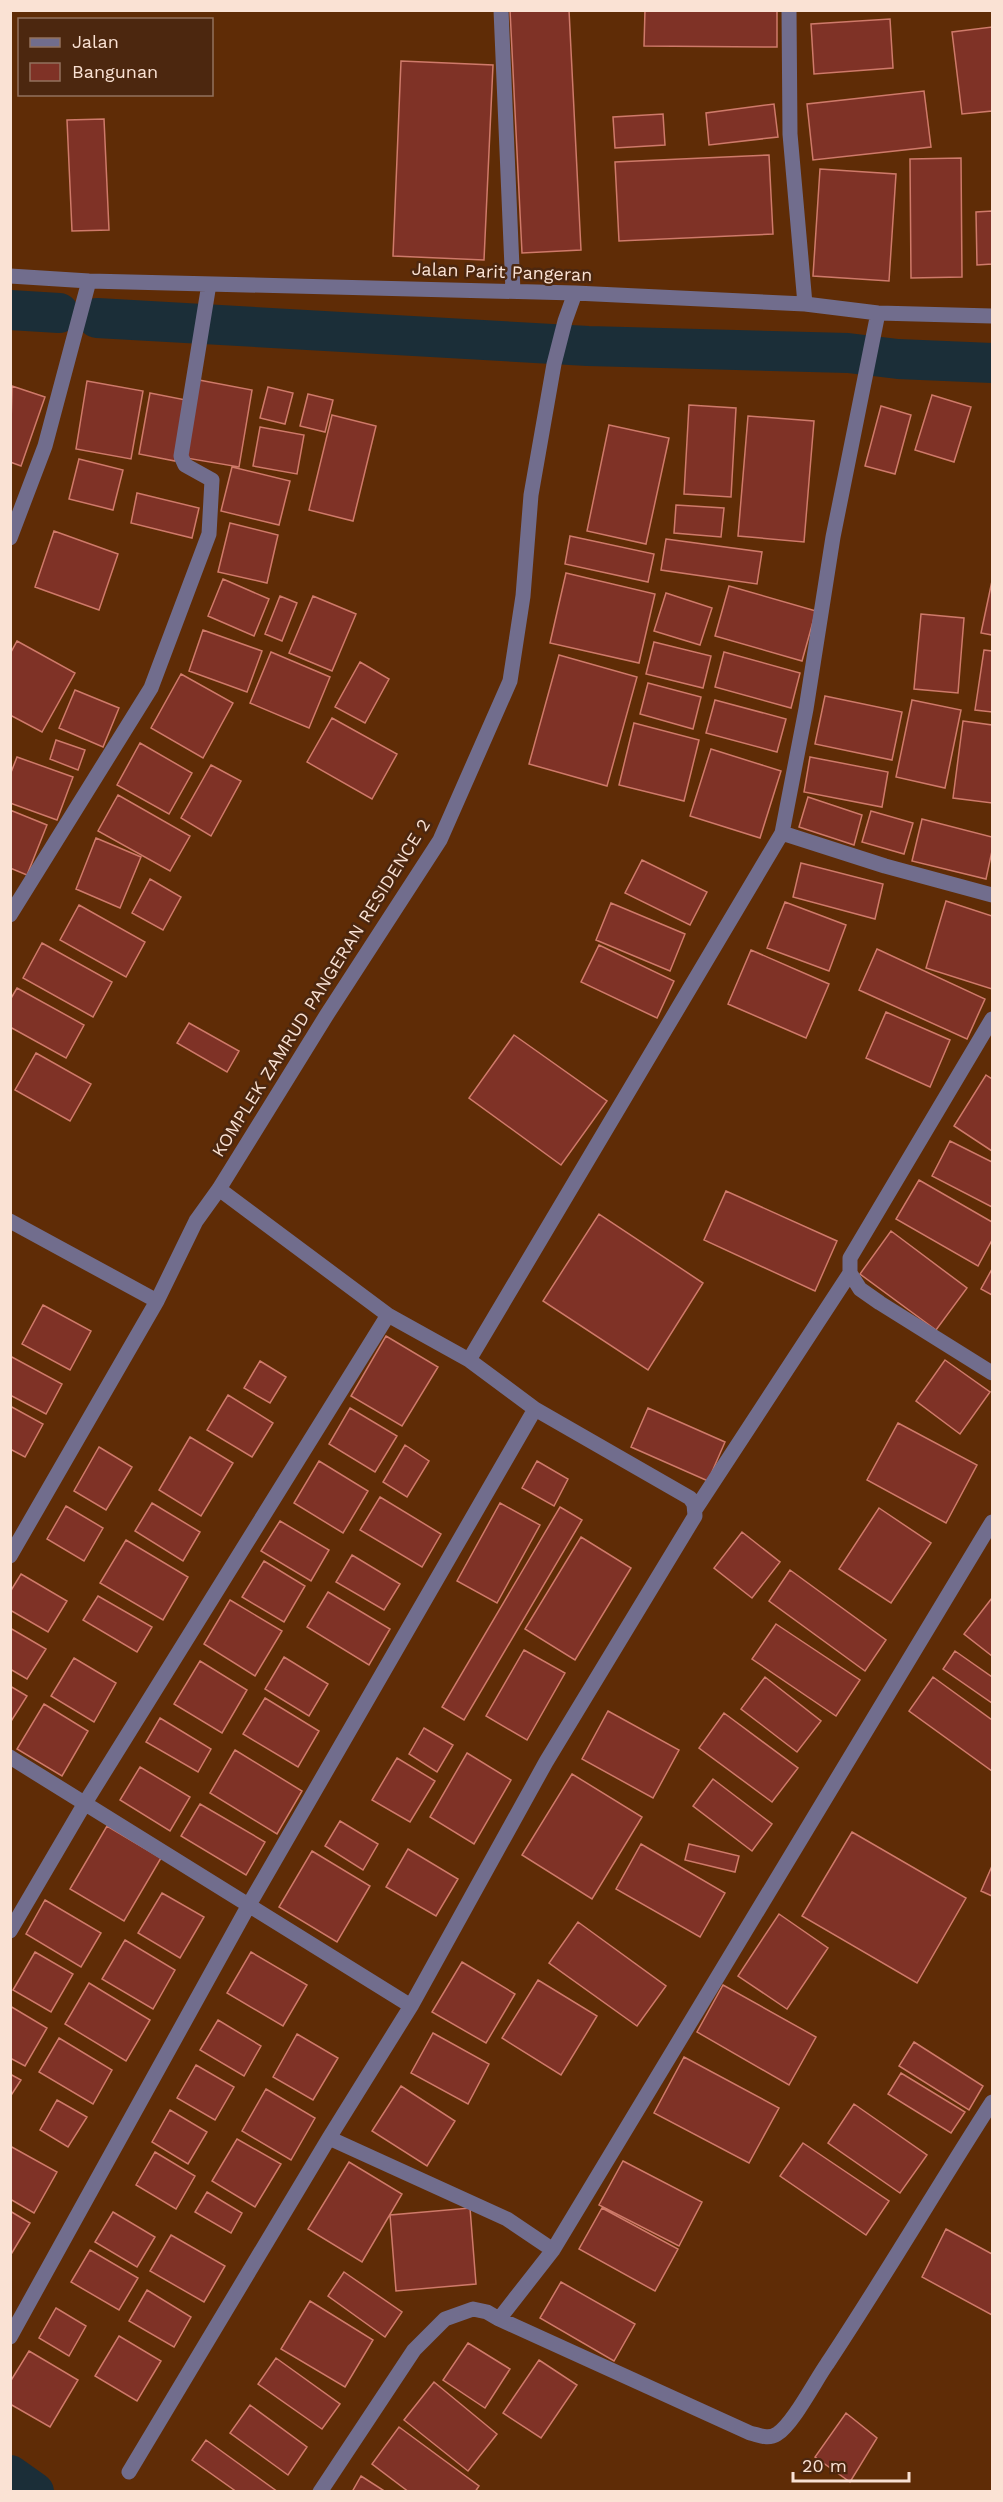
<svg xmlns="http://www.w3.org/2000/svg" width="1003" height="2502" viewBox="0 0 1003 2502" font-family="'Work Sans',sans-serif">
<rect width="100%" height="100%" fill="#5f2c06"/>
<g fill="none" stroke-linecap="round" stroke-linejoin="round">
<path stroke="#1b2e38" stroke-width="40" d="M10,310L59,313
M97,318L588,346L848,353L898,359L992,363
M10,2475L34,2492"/>
</g>
<path fill="#7f3226" stroke="#cf7a6a" stroke-width="1.5" d="M510,10H569L581,250L522,253Z
M645,10H777V47L644,46Z
M890,19L893,68L814,74L811,24Z
M992,27V111L962,114L952,32Z
M401,61L493,65L484,260L393,256Z
M924,91L931,147L813,160L807,104Z
M774,104L778,137L709,145L706,113Z
M663,114L665,145L615,148L613,117Z
M104,119L109,230L72,231L67,120Z
M769,155L773,234L619,241L615,162Z
M961,158L962,277L911,278L910,159Z
M820,169L896,174L889,281L813,276Z
M992,211V264L977,265L976,212Z
M199,380L252,390L239,467L186,458Z
M87,381L143,391L131,459L76,449Z
M12,386L45,397L21,466L10,462Z
M268,387L293,393L285,424L260,418Z
M150,393L186,400L175,461L139,454Z
M308,394L333,400L325,432L300,426Z
M932,395L971,407L954,462L915,450Z
M689,405L736,408L731,497L684,494Z
M881,406L911,415L895,474L865,466Z
M332,415L376,426L353,521L309,510Z
M748,416L814,421L804,542L738,536Z
M609,425L669,438L646,544L587,531Z
M260,427L304,435L297,474L253,466Z
M79,459L123,470L113,510L69,499Z
M232,467L290,481L279,525L221,511Z
M137,493L199,508L192,538L131,523Z
M676,505L724,508L721,537L674,533Z
M230,523L278,535L267,583L218,572Z
M54,531L118,554L99,610L35,587Z
M570,536L654,554L648,582L565,564Z
M666,539L762,552L757,584L661,570Z
M566,573L655,594L639,663L550,643Z
M223,579L269,599L254,636L208,616Z
M992,581V635L981,633Z
M729,586L816,611L802,661L715,636Z
M666,593L712,608L700,645L654,631Z
M280,596L297,603L282,641L265,634Z
M313,596L356,614L332,671L289,653Z
M921,614L964,618L958,693L914,689Z
M203,630L262,651L247,692L189,671Z
M17,641L75,673L42,732L10,715V654Z
M654,642L711,656L703,688L646,674Z
M984,650L992,651V712L975,710Z
M271,652L330,677L309,728L250,703Z
M724,652L800,673L791,708L715,687Z
M559,655L637,677L607,786L529,764Z
M360,662L389,679L365,723L335,707Z
M181,674L233,703L203,758L151,728Z
M648,683L701,697L693,729L640,714Z
M75,690L119,708L103,747L59,728Z
M825,696L902,712L892,760L815,744Z
M715,700L786,719L777,752L706,733Z
M912,700L961,710L945,788L896,777Z
M332,718L397,754L372,799L307,762Z
M963,721L992,725V803L953,798Z
M634,723L699,740L684,801L619,785Z
M56,740L85,750L78,770L50,759Z
M140,743L192,773L169,814L117,785Z
M711,749L781,771L760,838L690,816Z
M17,757L73,777L57,820L10,803V775Z
M810,757L888,772L882,807L804,792Z
M211,765L241,781L211,836L181,818Z
M118,795L190,836L170,871L98,831Z
M808,797L862,815L854,845L799,827Z
M10,810L47,825L27,875L10,868Z
M871,811L913,823L904,854L862,842Z
M922,819L992,837V851L986,879L912,861Z
M96,838L141,857L120,908L76,889Z
M642,860L707,892L690,925L625,893Z
M801,863L883,884L875,919L793,897Z
M150,879L181,897L163,930L132,913Z
M946,901L992,916V989L926,968Z
M785,902L846,925L829,971L767,948Z
M611,903L685,934L670,971L596,940Z
M79,905L145,942L126,977L60,940Z
M42,943L112,982L93,1017L23,978Z
M599,945L674,981L657,1018L581,982Z
M877,949L985,999L967,1039L859,990Z
M751,950L829,984L806,1038L728,1004Z
M17,988L84,1025L66,1058L10,1027V1000Z
M886,1012L950,1040L930,1087L866,1058Z
M189,1023L239,1051L227,1072L177,1043Z
M514,1035L607,1101L561,1165L469,1098Z
M36,1053L91,1084L70,1121L15,1090Z
M986,1075L992,1079V1151L954,1126Z
M950,1141L992,1162V1207L932,1176Z
M919,1180L992,1222V1240L978,1266L896,1219Z
M726,1191L837,1241L815,1291L704,1240Z
M599,1214L703,1283L648,1370L543,1301Z
M891,1231L967,1288L936,1330L860,1274Z
M992,1269V1295L981,1289Z
M43,1305L91,1331L70,1370L22,1344Z
M386,1336L438,1367L402,1426L351,1396Z
M10,1356L62,1384L46,1414L10,1395Z
M945,1360L990,1392L960,1434L916,1401Z
M260,1361L286,1377L270,1403L244,1388Z
M228,1395L273,1423L252,1457L207,1430Z
M10,1406L43,1424L25,1457L10,1449Z
M350,1408L397,1436L375,1472L329,1444Z
M648,1408L725,1442L708,1481L631,1447Z
M898,1423L977,1465L946,1523L867,1480Z
M190,1437L233,1463L201,1516L159,1490Z
M405,1445L429,1461L407,1497L383,1482Z
M99,1447L132,1467L106,1510L74,1491Z
M319,1461L368,1491L343,1533L294,1503Z
M537,1461L568,1479L554,1506L522,1488Z
M380,1497L441,1534L422,1567L360,1530Z
M152,1503L200,1532L183,1561L135,1531Z
M500,1503L540,1525L497,1603L457,1581Z
M66,1506L103,1528L84,1561L47,1539Z
M560,1507L582,1520L464,1720L442,1707Z
M879,1508L931,1543L891,1603L839,1569Z
M280,1521L329,1550L311,1581L261,1551Z
M742,1532L780,1562L752,1598L714,1568Z
M581,1537L631,1568L575,1660L525,1629Z
M126,1540L188,1577L163,1620L100,1583Z
M352,1555L400,1584L384,1610L336,1582Z
M264,1561L305,1586L284,1622L242,1597Z
M790,1570L886,1640L865,1671L769,1601Z
M21,1574L67,1601L48,1632L10,1610V1592Z
M328,1592L390,1629L369,1665L307,1627Z
M98,1596L152,1627L137,1652L83,1620Z
M992,1598V1656L964,1634Z
M230,1600L282,1631L255,1676L204,1644Z
M776,1624L860,1680L836,1716L752,1659Z
M10,1628L46,1649L27,1679L10,1669Z
M524,1650L565,1673L527,1740L486,1716Z
M955,1651L992,1677V1703L943,1669Z
M284,1657L328,1684L309,1716L265,1689Z
M74,1658L116,1683L94,1722L51,1696Z
M200,1661L247,1690L222,1733L174,1704Z
M765,1677L821,1721L797,1752L741,1709Z
M933,1677L992,1720V1771L909,1711Z
M10,1686L27,1696L10,1723Z
M265,1698L319,1731L298,1767L243,1734Z
M44,1704L88,1731L62,1776L17,1749Z
M608,1711L679,1750L653,1798L582,1759Z
M724,1713L798,1768L772,1802L699,1748Z
M160,1718L211,1749L198,1772L146,1742Z
M424,1728L453,1745L437,1772L409,1754Z
M235,1750L302,1791L277,1834L210,1793Z
M467,1753L511,1780L474,1844L430,1817Z
M397,1758L435,1781L410,1822L372,1800Z
M140,1767L190,1797L170,1831L120,1800Z
M572,1774L642,1817L592,1899L522,1855Z
M713,1779L772,1824L752,1851L693,1806Z
M200,1804L265,1842L246,1875L181,1836Z
M340,1821L378,1844L363,1870L325,1846Z
M107,1826L161,1858L124,1921L70,1889Z
M852,1832L966,1898L917,1983L802,1916Z
M641,1844L725,1893L700,1937L616,1889Z
M689,1844L739,1856L735,1872L685,1860Z
M408,1849L458,1879L436,1916L386,1887Z
M312,1851L370,1886L337,1942L279,1907Z
M992,1866V1896L981,1891Z
M162,1893L204,1917L180,1958L138,1933Z
M45,1900L101,1933L81,1967L26,1934Z
M779,1914L828,1948L787,2009L738,1976Z
M578,1922L666,1986L637,2026L549,1963Z
M125,1940L175,1970L153,2009L102,1979Z
M35,1952L73,1974L51,2012L13,1990Z
M251,1952L307,1985L283,2026L227,1993Z
M462,1962L515,1994L486,2043L432,2012Z
M538,1980L597,2016L561,2075L502,2038Z
M89,1983L150,2020L126,2061L65,2024Z
M723,1985L816,2037L789,2085L697,2032Z
M10,2006L47,2028L25,2066L10,2058Z
M218,2020L261,2046L244,2076L200,2050Z
M433,2033L489,2064L468,2104L411,2073Z
M297,2034L338,2058L313,2100L273,2077Z
M59,2038L112,2070L93,2104L39,2072Z
M914,2042L983,2086L969,2110L899,2066Z
M684,2057L779,2108L749,2163L654,2113Z
M196,2065L234,2087L215,2120L177,2098Z
M901,2073L965,2112L951,2133L888,2094Z
M10,2074L21,2080L10,2097Z
M401,2086L455,2121L427,2166L372,2131Z
M266,2089L315,2118L291,2160L242,2131Z
M57,2100L87,2117L68,2147L40,2130Z
M854,2104L927,2155L900,2193L828,2143Z
M170,2110L207,2132L188,2164L152,2142Z
M237,2139L281,2164L255,2207L212,2181Z
M803,2143L889,2201L866,2235L780,2176Z
M10,2146L57,2172L34,2213L10,2199Z
M155,2152L195,2176L176,2209L136,2185Z
M623,2161L702,2202L679,2246L599,2205Z
M349,2162L402,2194L362,2262L308,2229Z
M207,2192L242,2213L231,2233L195,2212Z
M470,2208L476,2284L396,2291L390,2215Z
M602,2208L678,2249L655,2291L579,2249Z
M10,2211L30,2223L10,2256Z
M113,2212L155,2237L137,2267L95,2242Z
M946,2229L992,2254V2315L922,2277Z
M171,2235L225,2266L204,2302L150,2271Z
M90,2250L138,2278L119,2310L71,2282Z
M344,2272L402,2312L385,2337L328,2296Z
M561,2282L635,2324L614,2361L540,2318Z
M147,2290L191,2317L174,2347L129,2321Z
M310,2301L373,2340L345,2387L281,2349Z
M56,2308L86,2326L69,2356L39,2338Z
M119,2336L161,2361L137,2401L95,2376Z
M468,2343L510,2369L485,2408L443,2380Z
M29,2351L78,2380L50,2427L10,2404V2382Z
M276,2358L340,2404L322,2429L258,2384Z
M539,2360L577,2385L541,2438L503,2413Z
M434,2382L497,2434L468,2471L404,2420Z
M250,2405L307,2447L288,2475L230,2433Z
M846,2413L877,2438L850,2482L815,2457Z
M399,2427L479,2486L475,2492H409L372,2464Z
M206,2440L278,2492H237L192,2460Z
M361,2476L386,2492H352Z"/>
<g fill="none" stroke-linecap="round" stroke-linejoin="round">
<path stroke="#716d8d" stroke-width="15" d="M501,10L513,291
M789,10L790,134L805,304
M10,276L89,281L575,293L805,304L878,313L992,316
M878,313L833,537L806,709L782,833L885,866L992,895
M10,538L45,446L89,281
M10,915L151,688L209,534L212,480L185,465L181,456L209,284
M992,1019L850,1258V1273L860,1289L880,1303L992,1373
M10,1221L157,1301
M469,1360L782,833
M695,1510L850,1273
M10,1556L157,1301L196,1221L219,1189L326,1016L440,840L510,681L523,596L531,495L554,364L565,321L575,293
M10,1757L411,2006
M10,1931L85,1803L388,1315
M329,2138L507,2219L553,2250
M499,2319L750,2433C759,2435 768,2440 777,2434C793,2424 815,2381 827,2364C884,2278 936,2189 992,2102
M10,2337L250,1903L535,1409
M129,2472L329,2138L411,2006L546,1762L695,1516L694,1504L690,1498L535,1409L469,1360L388,1315L219,1189
M320,2492L414,2350L445,2319L473,2309L487,2312L499,2319L553,2250L992,1522"/>
</g>
<g text-anchor="middle" stroke-width="5" stroke-linejoin="round" paint-order="stroke">
<g font-size="18" fill="#fae2d4" stroke="#4c270f">
<text transform="translate(502 272) rotate(2)" y="6">Jalan Parit Pangeran</text>
<text transform="translate(321 988) rotate(-58)" y="6">KOMPLEK ZAMRUD PANGERAN RESIDENCE 2</text>
</g>
</g>
<rect width="1003" height="2502" fill="none" stroke="#fae2d4" stroke-width="24"/>
<rect x="18" y="18" width="195" height="78" fill="#4c270f" stroke="#92725e" stroke-width="1.5"/>
<rect x="30" y="38" width="30" height="9" fill="#716d8d" stroke="#92725e" stroke-width="1.5"/>
<text x="72" y="48" font-size="18" fill="#fae2d4">Jalan</text>
<rect x="30" y="63" width="30" height="18" fill="#7f3226" stroke="#92725e" stroke-width="1.5"/>
<text x="72" y="78" font-size="18" fill="#fae2d4">Bangunan</text>
<path d="M793 2472v9h116v-9" fill="none" stroke="#fae2d4" stroke-width="3"/>
<text x="802" y="2472" font-size="18" fill="#fae2d4" stroke="#4c270f" stroke-width="4.5" paint-order="stroke">20 m</text>
</svg>
